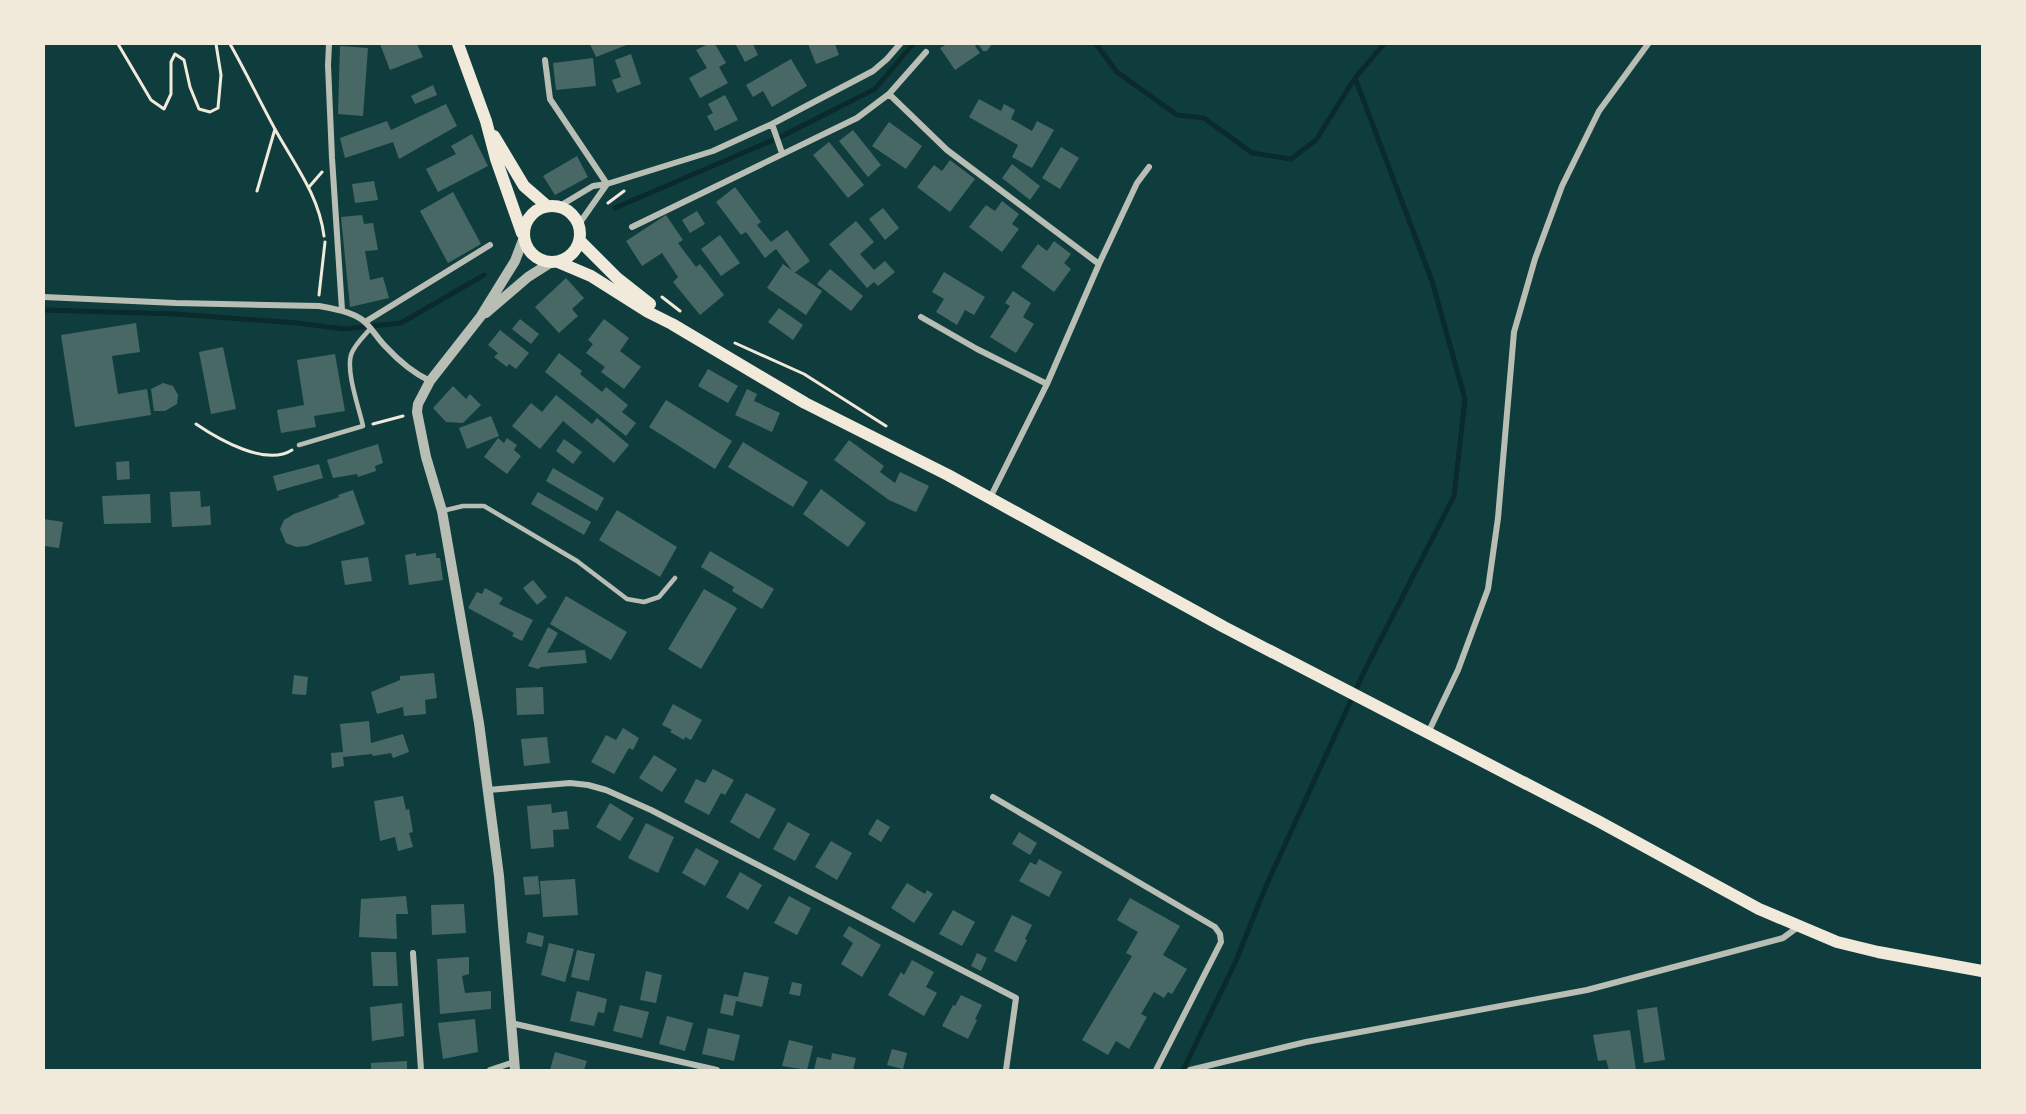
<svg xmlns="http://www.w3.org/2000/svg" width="2026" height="1114" viewBox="0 0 2026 1114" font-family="Lato,sans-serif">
<rect width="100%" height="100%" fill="#0f3d3e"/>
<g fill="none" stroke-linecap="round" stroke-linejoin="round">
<path stroke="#0a2a2b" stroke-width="5" d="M1096,44L1117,72L1177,115L1204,118L1252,153L1291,159L1316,140L1355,78L1384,44
M615,208L780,137L875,89L913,44
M44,310L176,314L297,323L344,329L401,323L484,275
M1183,1070L1235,963L1266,886L1364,672L1454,496L1465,399L1432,281L1355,78"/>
</g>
<path fill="#486865" d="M380,44H417L423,57L390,70Z
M590,44H629L596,57Z
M708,44H715L726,63L719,67L728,83L700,98L689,78L707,68L696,50Z
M740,44H753L758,55L745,62L736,45Z
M808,44H835L839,55L816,64Z
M947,44H992L987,51H983L978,44L975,46L980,53L955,70L940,48Z
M340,46L368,48L363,116L338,114Z
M631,54L641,84L617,93L612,80L621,77L615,60Z
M593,58L596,86L556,90L553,63Z
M791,59L807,86L772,107L763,91L753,97L746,85Z
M433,85L437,95L415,104L411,96Z
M725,95L738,120L715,131L707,116L713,113L708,104Z
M979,99L1001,111L1004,104L1015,110L1011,119L1032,131L1037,121L1054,130L1032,168L1012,157L1018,145L969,117Z
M446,104L457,126L399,159L393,142L345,158L340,138L387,121L391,130Z
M889,122L922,146L906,169L872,146Z
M853,130L881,165L868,177L839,141Z
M472,134L488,166L438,192L426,169L456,154L451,146Z
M829,142L864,185L848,198L813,155Z
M1061,147L1079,158L1060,189L1042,178Z
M577,156L588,177L555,195L543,176Z
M950,160L975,179L950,212L917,187L934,165L942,171Z
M1012,164L1040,186L1030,200L1002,178Z
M374,181L378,200L355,203L352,184Z
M735,187L761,222L757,225L771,242L787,230L810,261L794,273L776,249L765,258L746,232L741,235L716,202Z
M453,192L481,244L448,263L420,211Z
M1002,201L1019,214L1012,224L1019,229L1002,252L969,227L986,205L995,211Z
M883,208L899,228L885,240L869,219Z
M697,211L705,224L690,233L682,220Z
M362,215L364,224L373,223L378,250L365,251L370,280L383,277L389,298L350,307L341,217Z
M666,215L683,240L678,243L696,267L700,264L724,295L700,315L673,282L678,277L662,253L642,266L626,241Z
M856,221L874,242L860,254L874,270L885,261L895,272L878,286L874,282L867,288L829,244Z
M720,235L740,263L721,276L701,249Z
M1054,241L1071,254L1064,263L1071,269L1054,292L1021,267L1038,244L1047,251Z
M783,264L822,291L806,315L767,288Z
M830,269L863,296L851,311L817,284Z
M944,272L985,297L974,315L965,310L957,325L936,312L944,299L932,292Z
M566,278L584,298L572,309L578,316L559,333L535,307Z
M1013,291L1031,303L1023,317L1034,324L1016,353L990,337L1010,306L1005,303Z
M779,308L803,325L793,340L768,322Z
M520,319L539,334L531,344L512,329Z
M604,319L629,338L620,351L641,367L624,389L601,372L605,367L586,353L593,344L588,340Z
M136,323L140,352L112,356L118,394L147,389L151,415L75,427L61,335Z
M500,330L529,353L516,369L509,364L507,367L494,357L498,353L488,345Z
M223,347L236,409L211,414L199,352Z
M559,353L582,371L580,374L602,392L606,387L628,405L622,412L636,423L626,436L545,372Z
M335,354L345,411L314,416L316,427L281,433L277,410L304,405L297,360Z
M708,369L738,386L728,403L698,386Z
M163,383L173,386L178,395L177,404L165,411H154L151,389Z
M453,386L466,399L470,394L481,405L463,423L446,422L433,408Z
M747,389L757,394L754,401L780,413L772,432L735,415Z
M556,395L592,424L597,418L629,445L614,463L563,421L540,449L512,426L531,403L542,412Z
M666,400L732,441L715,469L649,427Z
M491,416L499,436L467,449L459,428Z
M498,438L504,443L507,438L517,445L514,450L521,456L507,474L484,457Z
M564,439L582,452L573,464L556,451Z
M849,440L884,466L880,472L895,483L900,472L929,486L916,512L889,500L834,460Z
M743,442L808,482L793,507L728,467Z
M378,444L383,463L375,466L376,471L358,477L357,474L333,478L327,460Z
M129,461L130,479L117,480L116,462Z
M319,464L323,478L277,491L273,476Z
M553,468L604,498L597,511L546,481Z
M821,489L866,523L848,547L803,514Z
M353,490L365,524L307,546L296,547L286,543L280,529L284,520L294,514L339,497L338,495Z
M200,491L201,507L210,506L211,525L172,527L170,492Z
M538,492L591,522L584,535L531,504Z
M150,494L151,523L104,524L102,496Z
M617,510L677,547L660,577L599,540Z
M44,519L63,522L59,548L44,546Z
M710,551L774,589L762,609L732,591L734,587L701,567Z
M416,553V556L436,553V558H440L443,580L409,585L405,555Z
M368,557L372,581L345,585L341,561Z
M533,580L547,597L537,605L523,588Z
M485,588L503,598L499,604L533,620L522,641L512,636L514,633L468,608L477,592L482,594Z
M704,589L737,608L701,669L668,649Z
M566,596L627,632L611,660L550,624Z
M548,627L558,633L547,653L585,650L587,663L541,667L538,669L528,666Z
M434,673L437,698L425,700L426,714L404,716L403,707L377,714L371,692L400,680V676Z
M294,675L308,677L306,695L292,694Z
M543,687L544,714L517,715L516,688Z
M673,704L702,720L691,740L685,737L684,740L670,732L672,730L662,725Z
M369,721L371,743L403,734L409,752L393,758L391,753L373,756L372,754L343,757L344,766L332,768L331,753L343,752L340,724Z
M623,728L639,738L633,750L629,748L614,774L591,762L606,735L616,740Z
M547,737L550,763L524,766L521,739Z
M654,755L677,769L662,792L639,778Z
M713,769L734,780L725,795L721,793L709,815L684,802L696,779L705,783Z
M746,793L776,809L759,839L730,822Z
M403,796L406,810L409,809L413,832L409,833L413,847L398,851L395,837L380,841L374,801Z
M610,803L634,818L620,841L596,827Z
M551,804L552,813L567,811L569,829L553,830L554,847L531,849L527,806Z
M877,819L890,827L881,842L868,834Z
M788,822L810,834L795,861L773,849Z
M646,823L674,837L658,873L628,858Z
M1019,832L1037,843L1030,855L1012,844Z
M831,841L852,853L837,880L815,867Z
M696,848L719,861L705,886L682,873Z
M1039,859L1062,872L1049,897L1019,881L1030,862L1036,865Z
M740,872L762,885L748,910L726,897Z
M538,876L540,894L525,895L523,877Z
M575,879L578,915L543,917L540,881Z
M907,883L925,894L927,890L933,894L914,923L891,908Z
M406,896L408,914H396L397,939L359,937L361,899Z
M789,896L811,908L797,935L774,923Z
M1130,898L1180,926L1163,955L1187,969L1172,994L1168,992L1164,998L1154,992L1141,1014L1147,1017L1129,1049L1116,1041L1108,1055L1082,1040L1132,956L1126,953L1138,932L1117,920Z
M464,904L466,933L432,935L431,905Z
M953,910L975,922L962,946L939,934Z
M1012,915L1032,925L1025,939L1027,940L1016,962L994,951Z
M849,926L881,945L862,977L841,964L853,943L843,936Z
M528,932L544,936L542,947L526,943Z
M549,943L574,949L565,982L541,975Z
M577,950L595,954L589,981L571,977Z
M371,952H396L398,986H373Z
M977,953L987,958L981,971L971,966Z
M469,957V974L462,976L465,993L491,991V1009L440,1014L437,959Z
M912,960L934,972L926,987L937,993L924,1016L888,995L901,972L904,975Z
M646,971L662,975L656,1003L640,1000Z
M744,972L769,977L762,1007L736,1001L733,1016L720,1013L724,994L738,997Z
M792,982L802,984L800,996L789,994Z
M577,991L607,999L604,1013L598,1012L594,1026L570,1021Z
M961,995L982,1005L975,1019L977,1020L968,1039L942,1026L953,1005L955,1006Z
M402,1003L404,1036L372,1041L370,1007Z
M620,1005L649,1012L642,1038L613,1031Z
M1657,1007L1665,1060L1644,1063L1637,1010Z
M667,1016L693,1023L685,1051L659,1044Z
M475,1019L478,1052L443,1059L438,1023Z
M708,1028L740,1035L734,1061L702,1054Z
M1630,1030L1636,1070H1609L1606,1060L1598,1061L1593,1035Z
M789,1040L813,1046L807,1070L782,1066Z
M892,1049L907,1053L903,1069L887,1065Z
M555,1052L587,1061L584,1070H550Z
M832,1053L856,1058L853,1070H814L817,1057L831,1060Z
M407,1061V1070H371V1063Z"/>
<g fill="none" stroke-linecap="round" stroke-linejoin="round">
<path stroke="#f1e9da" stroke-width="3" d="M118,44L151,100L164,109L171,94V62L175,54L184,60L190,87L199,109L210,112L218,108L221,75L216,44
M230,44C246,72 260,102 276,131C295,165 319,196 324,236
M309,187L322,172
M257,191L275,129
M608,203L624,191
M319,295L325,242
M662,297L680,311
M735,343L804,374L886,426
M196,424C218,439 266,467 292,450
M373,424L403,416"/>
<path stroke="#b8beb3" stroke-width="4.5" d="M299,445L363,426C359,408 346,372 351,355C354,345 364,336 371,328
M442,511L463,506H484L577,561L627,599L644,602L659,597L675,578"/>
<path stroke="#b8beb3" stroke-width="6" d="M329,44L328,65L332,158L342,310
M545,60L550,99L607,184L593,186L558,207
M889,94L947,150L1099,264
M772,124L782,153
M579,224L607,184L713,151L772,124L873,71L887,59L900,44
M632,227L857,118L889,94L926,52
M44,297L176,303L319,306C331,308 344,310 356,316C369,322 375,336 385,346C398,360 413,373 430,381
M921,317L977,349L1047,384
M365,322L490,245
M990,498L1047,384L1099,264L1137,183L1149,167
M1428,733L1458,670L1488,589L1498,518L1514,332L1535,259L1562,186L1599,111L1648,44
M488,790L570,783L588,785L606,790L651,810L1016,998L1006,1070
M993,797L1215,927L1220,934L1221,942L1156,1070
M413,953L421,1070
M511,1023L717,1070
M490,1070L514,1062
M1190,1070L1306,1042L1587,990L1783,938L1798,927"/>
<path stroke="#b8beb3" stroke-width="10" d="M486,313L528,277L550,263
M515,1070L499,876L479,723L442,511L426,457L417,412L418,404L430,381L481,316L515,261L523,240"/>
<path stroke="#f1e9da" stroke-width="12" d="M458,44L486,121L496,159L522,233
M494,136L524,186L547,206
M524 234a28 28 0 1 1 56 0a28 28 0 1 1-56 0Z
M580,241L617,278L650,304
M558,262L591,276L648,312L672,324L805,403L948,475L1224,627L1598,821L1759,909L1837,942L1878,952L1982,971"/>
</g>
<rect width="2026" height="1114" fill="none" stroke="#f1e9da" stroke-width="90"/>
</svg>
